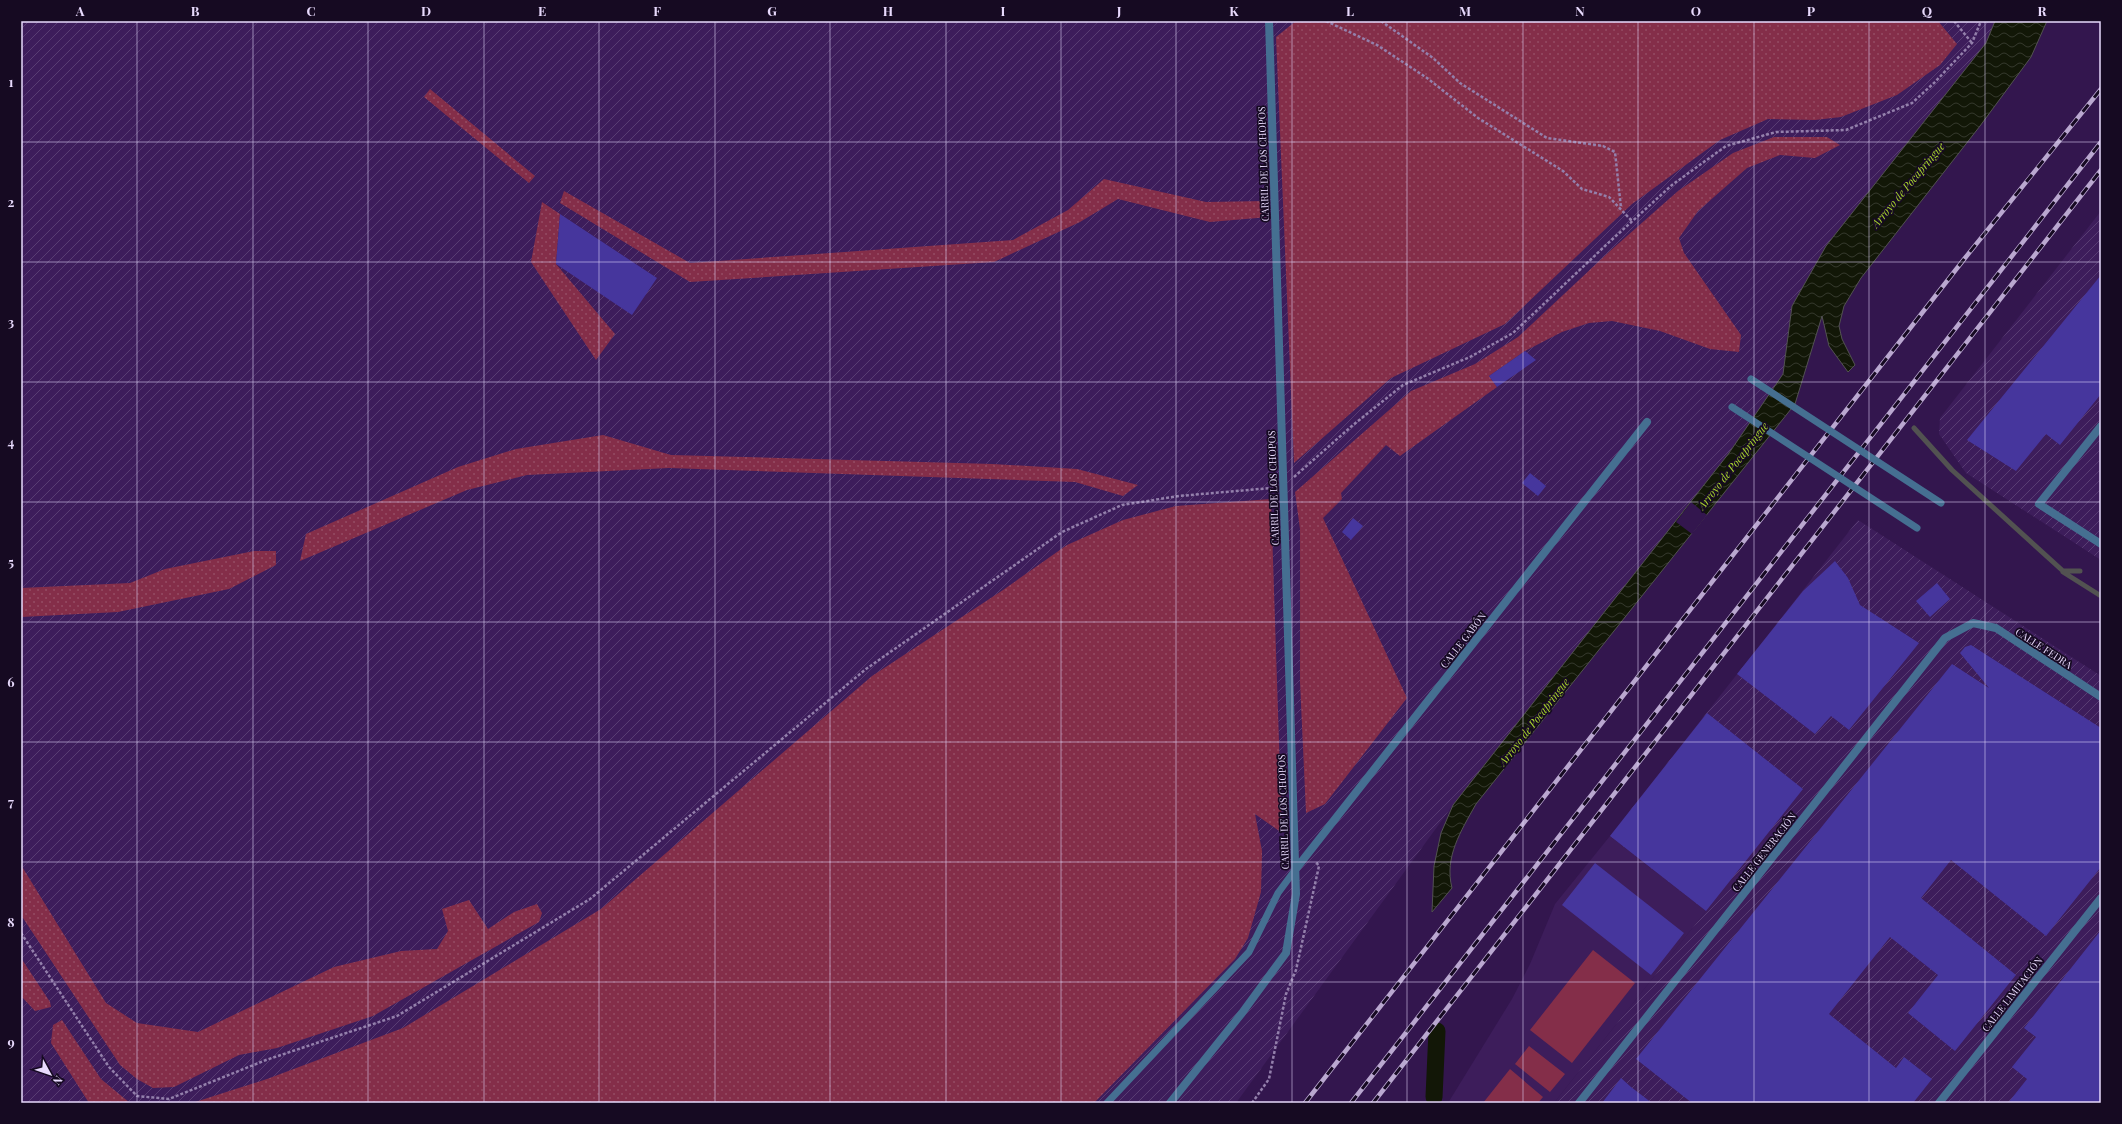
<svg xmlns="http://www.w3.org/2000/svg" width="2122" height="1124" viewBox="0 0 2122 1124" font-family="'Playfair Display',serif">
<defs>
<pattern id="industrial-furrows" width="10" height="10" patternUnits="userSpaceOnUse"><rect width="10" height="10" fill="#3d1d5b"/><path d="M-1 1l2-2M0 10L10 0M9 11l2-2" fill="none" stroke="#593d73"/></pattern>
<pattern id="grass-dots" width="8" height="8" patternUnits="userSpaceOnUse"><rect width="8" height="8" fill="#842e49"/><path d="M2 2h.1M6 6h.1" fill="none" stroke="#954c64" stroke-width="1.8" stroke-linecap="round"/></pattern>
<pattern id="water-waves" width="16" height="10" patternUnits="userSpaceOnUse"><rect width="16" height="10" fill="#121707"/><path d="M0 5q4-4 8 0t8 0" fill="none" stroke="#34382c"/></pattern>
</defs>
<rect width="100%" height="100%" fill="#33164e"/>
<path fill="#3d1d5b" d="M1610,836L1706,911L1554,1103H1448L1512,999L1530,964L1555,904Z"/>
<path fill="url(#industrial-furrows)" d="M21,21H1995L1986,43L1826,246L1792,306L1783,374L1729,453L1453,805L1236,1103H21Z
M2101,211V560L1966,473L1939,434L1940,418Z
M1858,520L2101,676V1103H1554L1706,911L1610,836Z"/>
<path fill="url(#grass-dots)" d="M1296,21H1938L1957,44L1940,65L1897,95L1841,117L1815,120L1768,119L1720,140L1632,204L1505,324L1391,378L1294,463L1276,37Z
M430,89L535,176L529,183L424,97Z
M1774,137H1827L1840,145L1815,158L1780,155L1747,168L1698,211L1679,238L1684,253L1741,335L1739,352L1710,349L1660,331L1612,321L1589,323L1562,332L1525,351L1489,376L1497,387L1400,456L1386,445L1341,493L1342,499L1323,518L1407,698L1325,804L1306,813L1300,682V529L1295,492L1411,391L1475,364L1518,337L1610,251L1678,191L1733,153Z
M1104,179L1206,202L1267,201L1269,217L1210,222L1118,199L1080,222L994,262L690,282L560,203L564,191L690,263L1013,240L1068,210Z
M542,202L560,214L556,264L615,334L596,360L531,262Z
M603,435L671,455L993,464L1077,469L1138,485L1123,496L1075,482L669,468L527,475L467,490L300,561L306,534L458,467L516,449Z
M1271,499L1282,833L1255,814L1262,851L1261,892L1248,938L1235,959L1094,1103H192L267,1079L403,1028L601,909L872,676L1003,590L1067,545L1123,520L1176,506Z
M254,551H276V565L229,589L118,612L21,617V588L130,583L165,569Z
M21,865L106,1003L137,1023L198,1032L334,967L401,951L437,949L448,931L442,909L469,900L488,929L514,912L537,904L542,913L539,922L373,1016L277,1048L239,1055L174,1087L153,1088L137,1079L120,1065L21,915Z
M21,958L50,1002L51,1007L35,1011L21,996Z
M62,1020L101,1079L130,1103H89L51,1043L53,1025Z"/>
<path fill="#842e49" d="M1593,950L1635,983L1572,1063L1530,1030Z
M1529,1046L1565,1074L1550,1092L1515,1064Z
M1510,1069L1543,1097L1538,1103H1483Z"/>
<path fill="url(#water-waves)" stroke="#525251" d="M1995,21H2047L2031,57L1980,126L1861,278L1844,306L1839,326L1842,339L1855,365L1848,372L1829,346L1822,316L1795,404L1476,804C1461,831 1444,857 1452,888L1432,912L1434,866L1441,833L1453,805L1729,453L1783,374L1792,306L1826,246L1986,43Z"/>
<path fill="#33164e" d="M1691,502L1707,515L1692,534L1676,522Z"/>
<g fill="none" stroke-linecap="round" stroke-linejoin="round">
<path stroke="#525251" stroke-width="5" d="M1914,428L1952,470L2063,571H2080
M2063,572L2101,596
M1431,1103L1434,1097"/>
<path stroke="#121707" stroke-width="17" d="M1434,1097L1437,1031"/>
</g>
<path fill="#46369d" d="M560,214L657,278L632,315L556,264Z
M2101,275V394L2060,445L2046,434L2016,471L1967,440Z
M1525,351L1536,360L1497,387L1489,376Z
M1530,473L1546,486L1538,496L1522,483Z
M1353,518L1363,526L1351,540L1342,532Z
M1835,561L1848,578L1860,605L1919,643L1849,730L1831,716L1815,734L1737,674L1803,591Z
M1937,583L1950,599L1930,617L1916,601Z
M1971,645L2101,728V867L2046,936L1951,860L1921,898L2016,975L2011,981L1955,1051L1908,1013L1938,975L1890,937L1829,1014L1896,1068L1904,1057L1932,1079L1913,1103H1692L1636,1059L1952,664L1989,688L1960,653L1965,647Z
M1707,713L1803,789L1706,911L1610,836Z
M1595,863L1684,933L1651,975L1562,905Z
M2101,930V1103H2008L2027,1079L2012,1067L2036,1037L2024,1028Z
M1621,1078L1631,1087L1652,1103H1602Z"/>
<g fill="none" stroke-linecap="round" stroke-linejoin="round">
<path stroke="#9480ac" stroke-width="2.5" stroke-dasharray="3 2" stroke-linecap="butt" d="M1326,21L1377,45L1427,78L1478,118L1563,171L1582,189L1609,197L1632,221
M1381,21L1433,58L1460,83L1547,138L1603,146L1615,152L1621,208
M1954,21L1972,43
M1294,477L1353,425L1403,385L1470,357L1513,333L1605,246L1672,185L1726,146L1776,132L1846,130L1912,103L1934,83L1972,43L1981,21
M21,933L109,1067L137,1096L169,1099L266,1060L397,1016L590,899L866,669L1062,532L1122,505L1179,496L1271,488
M1252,1103L1269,1079L1286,994L1296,970L1319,866L1316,862"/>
<path stroke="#456f91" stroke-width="7" d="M1107,1103L1249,952L1278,893L1295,870"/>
<path stroke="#456f91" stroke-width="8" d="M2101,426L2039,504L2101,544
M1295,870L1647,422
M1170,1103L1242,1013L1286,953L1296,894L1269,21
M1579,1103L1945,638L1973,623L1996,628L2101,697
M1939,1103L2101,898"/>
<g stroke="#baa8d0" stroke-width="4.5">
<path id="rail" d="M1305,1103L1965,258L2101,89
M1351,1103L2101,142
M1373,1103L2101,170"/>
</g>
<use href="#rail" stroke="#160a22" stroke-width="3" stroke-dasharray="9" stroke-linecap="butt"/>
<path stroke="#456f91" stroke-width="7" d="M1751,379L1941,503
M1732,407L1917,528"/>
</g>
<path fill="none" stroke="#e8dafd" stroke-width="1" stroke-opacity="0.55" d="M137,21V1103M253,21V1103M368,21V1103M484,21V1103M599,21V1103M715,21V1103M830,21V1103M946,21V1103M1061,21V1103M1176,21V1103M1292,21V1103M1407,21V1103M1523,21V1103M1638,21V1103M1754,21V1103M1869,21V1103M1985,21V1103M21,142H2101M21,262H2101M21,382H2101M21,502H2101M21,622H2101M21,742H2101M21,862H2101M21,982H2101"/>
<g text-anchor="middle" stroke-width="3.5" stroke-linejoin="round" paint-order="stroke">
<g font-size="10" fill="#e8dafd" stroke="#160a22">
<text transform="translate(1263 164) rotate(-92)" y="4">CARRIL DE LOS CHOPOS</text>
<text transform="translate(1273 488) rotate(-92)" y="4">CARRIL DE LOS CHOPOS</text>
<text transform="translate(1463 640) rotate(-52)" y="4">CALLE GABÓN</text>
<text transform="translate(2044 648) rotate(33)" y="4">CALLE FEDRA</text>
<text transform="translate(1283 812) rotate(-92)" y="4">CARRIL DE LOS CHOPOS</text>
<text transform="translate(1764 852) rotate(-52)" y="4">CALLE GENERACIÓN</text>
<text transform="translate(2012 994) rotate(-52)" y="4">CALLE LIMITACIÓN</text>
</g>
<g font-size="11" font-style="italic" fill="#a9d62d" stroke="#160a22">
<text transform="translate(1908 185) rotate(-50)" y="4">Arroyo de Pocapringue</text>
<text transform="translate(1733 466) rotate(-52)" y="4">Arroyo de Pocapringue</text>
<text transform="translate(1534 722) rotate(-52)" y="4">Arroyo de Pocapringue</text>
</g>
</g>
<rect width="2122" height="1124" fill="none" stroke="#160a22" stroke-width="44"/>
<g transform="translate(50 1074) rotate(130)" stroke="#160a22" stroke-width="3" paint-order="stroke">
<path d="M0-3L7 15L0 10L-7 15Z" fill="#e8dafd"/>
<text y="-6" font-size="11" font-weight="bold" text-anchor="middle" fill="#e8dafd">N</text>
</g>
<rect x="22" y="22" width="2078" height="1080" fill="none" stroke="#e8dafd" stroke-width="1.5"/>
<g font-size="13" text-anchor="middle" font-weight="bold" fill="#e8dafd">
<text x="80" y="16">A</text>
<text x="195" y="16">B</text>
<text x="311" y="16">C</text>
<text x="426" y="16">D</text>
<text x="542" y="16">E</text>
<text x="657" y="16">F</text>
<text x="772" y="16">G</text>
<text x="888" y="16">H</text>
<text x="1003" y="16">I</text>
<text x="1119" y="16">J</text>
<text x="1234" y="16">K</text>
<text x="1350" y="16">L</text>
<text x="1465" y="16">M</text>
<text x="1580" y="16">N</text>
<text x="1696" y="16">O</text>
<text x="1811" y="16">P</text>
<text x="1927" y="16">Q</text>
<text x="2042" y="16">R</text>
<text x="11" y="87">1</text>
<text x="11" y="207">2</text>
<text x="11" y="327">3</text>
<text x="11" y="447">4</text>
<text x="11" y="567">5</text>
<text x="11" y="687">6</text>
<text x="11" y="807">7</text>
<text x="11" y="927">8</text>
<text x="11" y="1047">9</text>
</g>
</svg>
